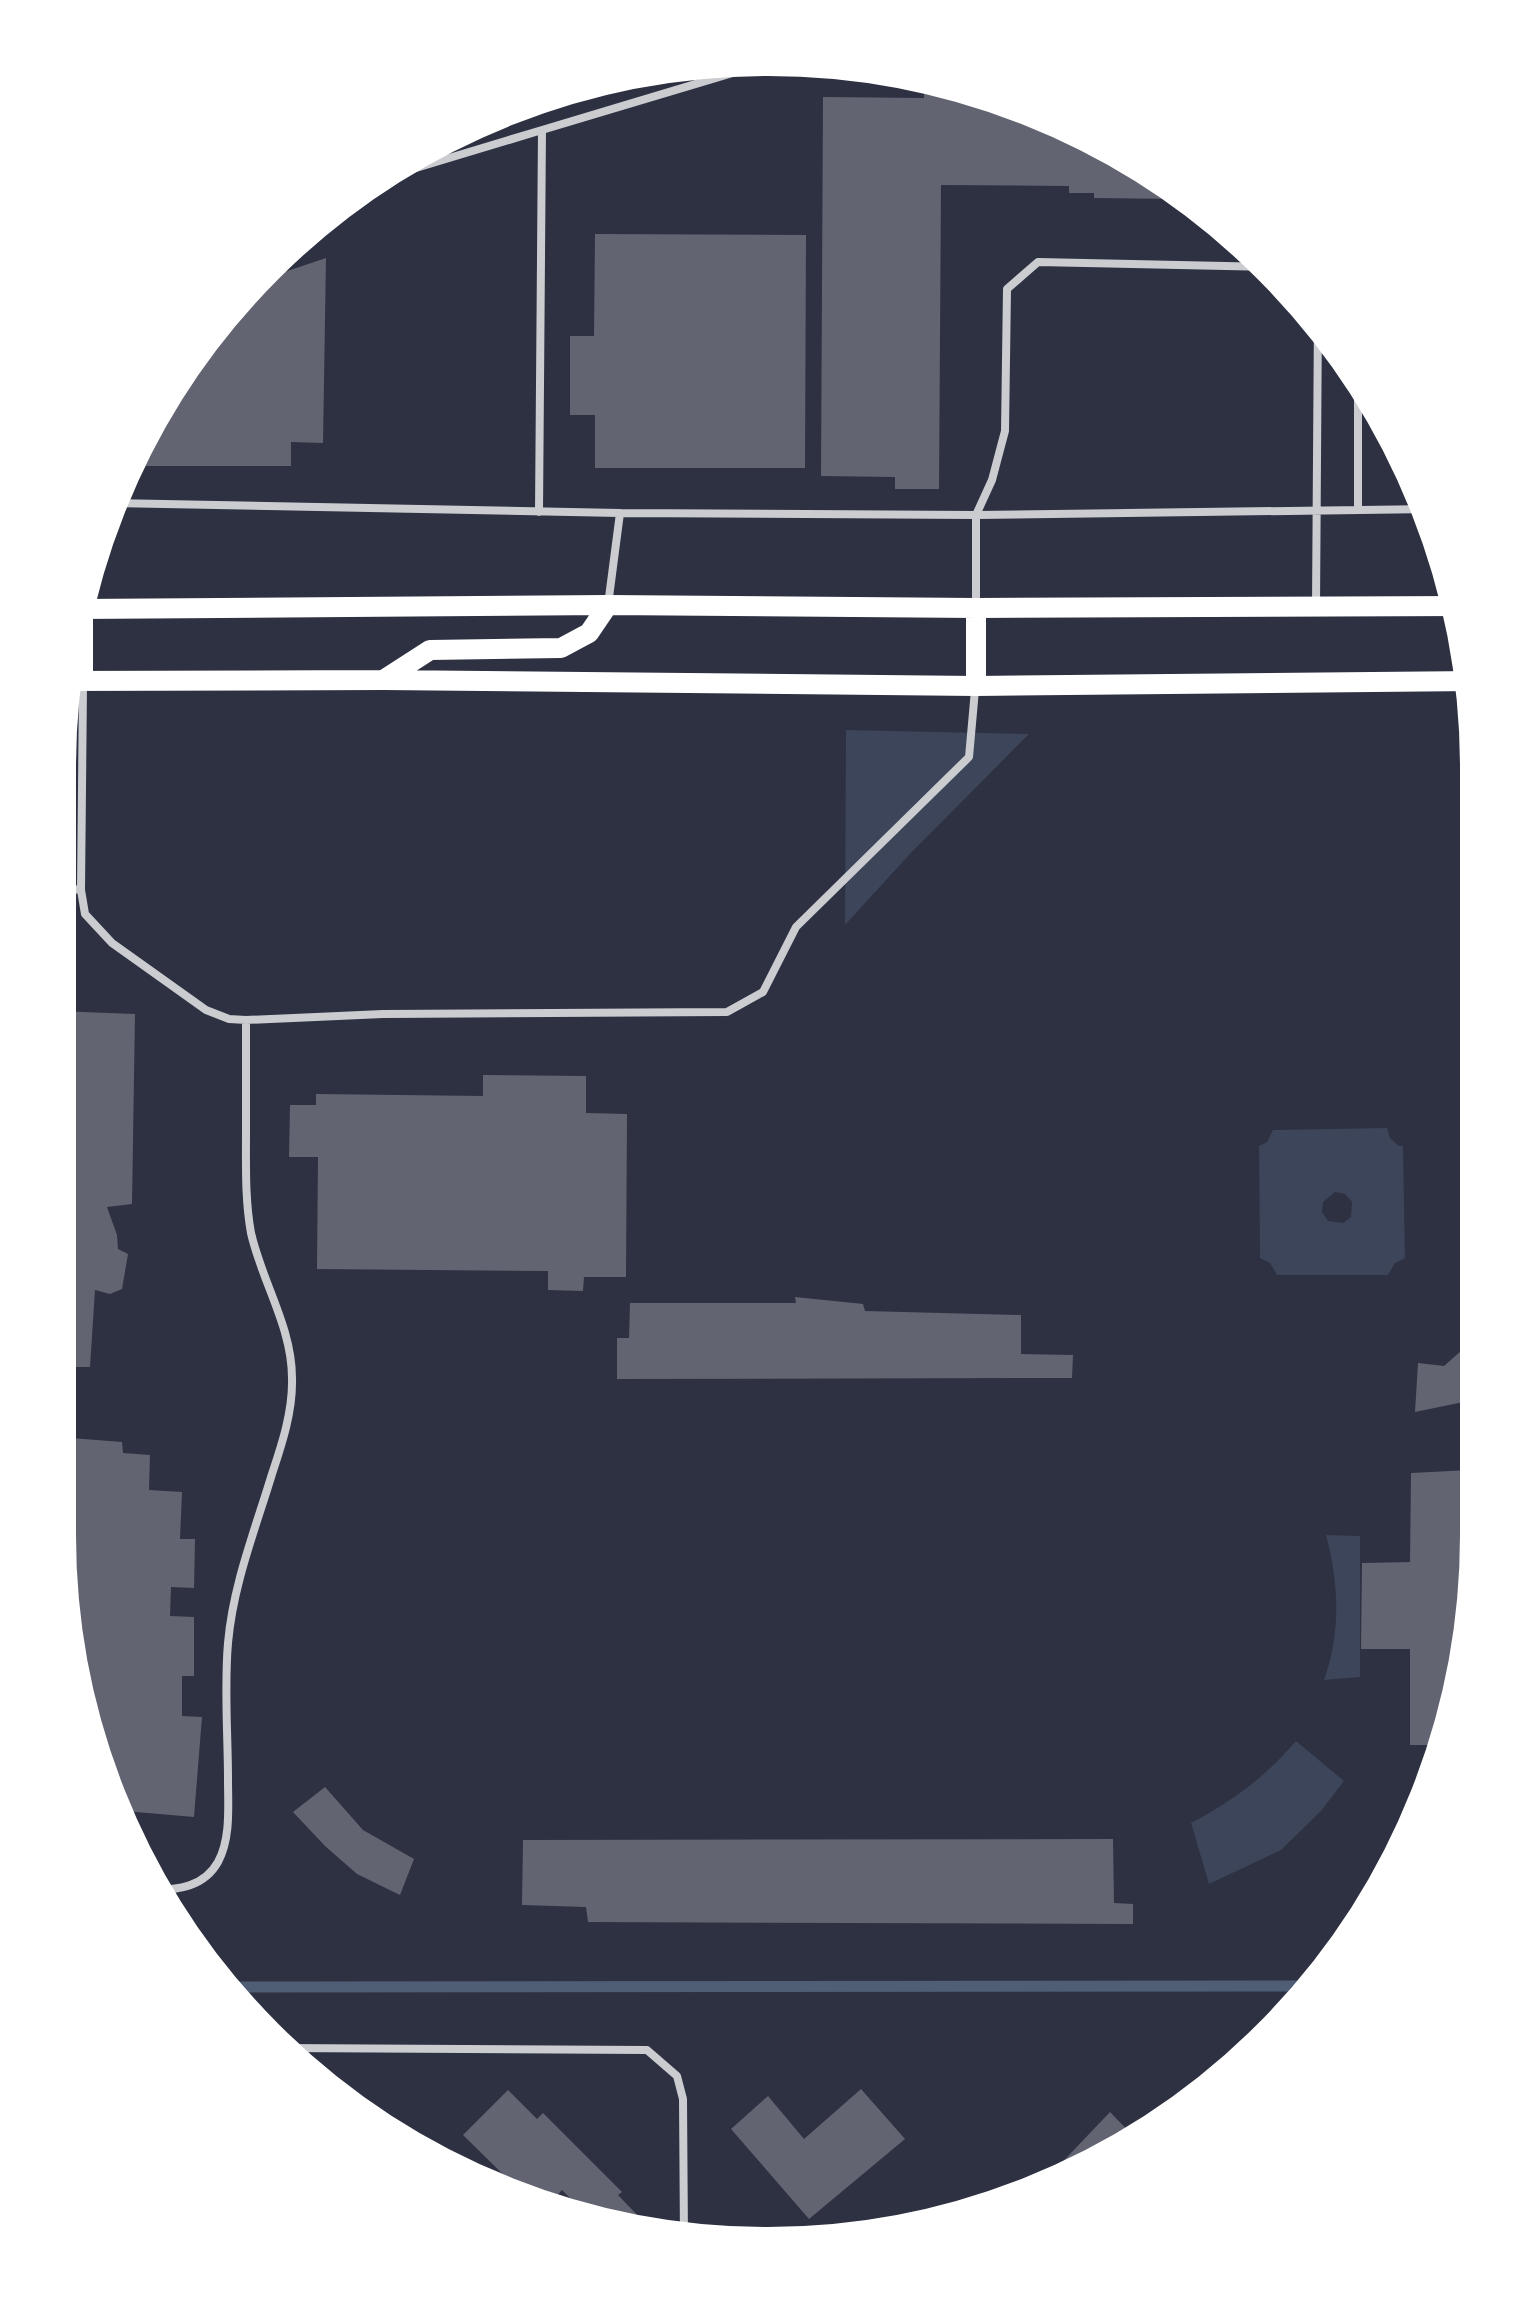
<svg xmlns="http://www.w3.org/2000/svg" width="1536" height="2303" viewBox="0 0 1536 2303" font-family="'Archivo Narrow',sans-serif">
<rect width="100%" height="100%" fill="#2d3142"/>
<path fill="#3c4559" fill-rule="evenodd" d="M846,730L1029,734L909,855L845,925Z
M1387,1128L1390,1138L1399,1146H1403L1405,1258L1395,1263L1388,1275H1277L1270,1263L1260,1258L1259,1146L1267,1142L1273,1130ZM1335,1192L1345,1194L1352,1202L1351,1217L1343,1223L1328,1221L1322,1212L1323,1202Z
M1326,1535L1360,1536V1677L1324,1680C1341,1632 1339,1584 1326,1535Z
M1296,1741L1344,1781L1321,1811L1281,1850L1209,1884L1191,1823C1234,1800 1264,1778 1296,1741Z"/>
<g fill="none" stroke-linecap="round" stroke-linejoin="round">
<path stroke="#4f5d75" stroke-width="11" d="M224,1987L1319,1986"/>
</g>
<path fill="#626471" d="M924,73L999,91L1126,149L1177,185V199L1094,198V193H1069V186L941,185L939,489H895V477L821,476L823,97L924,98Z
M595,234L806,235L805,468H595V415H570V336H594Z
M326,258L323,443L291,442V466H122L126,452L230,296L240,287Z
M56,1011L135,1014L132,1204L107,1207L117,1235L118,1249L128,1254L122,1289L110,1294L95,1290L90,1367H54Z
M483,1075L586,1076V1113L627,1114L626,1277H584L583,1291L548,1290V1271L317,1269L318,1157H289L290,1105H316V1094L483,1096Z
M795,1297L863,1304L865,1311L1021,1315V1354L1073,1355L1072,1378L617,1379V1338H629L630,1303H796Z
M1479,1335L1478,1399L1415,1412L1418,1363L1444,1366Z
M71,1438L122,1442L123,1453L150,1455L149,1490L182,1492L180,1539H195L194,1588L171,1587L170,1616L194,1617V1676H182V1716L202,1717L194,1817L113,1810L90,1764L53,1535V1447L71,1449Z
M1470,1470L1473,1574L1478,1575L1477,1629L1442,1745H1410V1649H1361L1362,1563L1410,1562L1411,1473Z
M325,1787L363,1830L414,1859L400,1895L357,1874L325,1846L293,1812Z
M1408,1802H1425L1408,1854Z
M1113,1839L1114,1903L1133,1904V1924L588,1922L586,1907L522,1905L523,1840Z
M861,2089L905,2139L809,2219L731,2129L768,2096L804,2139Z
M508,2090L537,2119L543,2113L622,2192L618,2195L643,2221L635,2229L590,2218L562,2190L545,2208L534,2205L463,2135Z
M1110,2112L1140,2143L1126,2154L1060,2182L1051,2174Z"/>
<g fill="none" stroke-linecap="round" stroke-linejoin="round">
<path stroke="#caccd0" stroke-width="8" d="M542,130L789,56
M353,187L542,130L539,512
M111,503L620,513
M1358,509V369
M83,594V609
M608,605L620,513L976,515L1432,509
M1316,606L1318,313
M976,608V515L992,480L1005,431L1007,289L1038,262L1275,267
M83,685L81,890L85,914L112,943L206,1010L229,1019L246,1020L383,1014L727,1012L763,992L796,927L969,757L975,690
M57,887L81,890
M152,1890C178,1890 204,1887 218,1862C231,1838 228,1806 228,1780C228,1735 224,1688 228,1643C233,1585 255,1530 272,1474C282,1444 293,1411 292,1378C292,1327 262,1282 251,1233C245,1200 246,1167 246,1134C246,1096 246,1058 246,1020
M281,2048L647,2050L677,2076L683,2099L684,2240"/>
<path stroke="#fff" stroke-width="20" d="M976,608V686
M79,609L608,605L976,608L1463,606
M385,679L430,650L561,648L589,633L608,605
M59,681L383,680L976,686L1475,681
M83,681V609"/>
</g>
<path d="M0 0H1536V2303H0ZM768 70H768A698 698 0 0 1 1466 768V1535A698 698 0 0 1 768 2233H768A698 698 0 0 1 70 1535V768A698 698 0 0 1 768 70Z" fill="#fff" fill-rule="evenodd"/>
<path fill="none" stroke="#fff" stroke-width="12" d="M768 70H768A698 698 0 0 1 1466 768V1535A698 698 0 0 1 768 2233H768A698 698 0 0 1 70 1535V768A698 698 0 0 1 768 70Z"/>
</svg>
